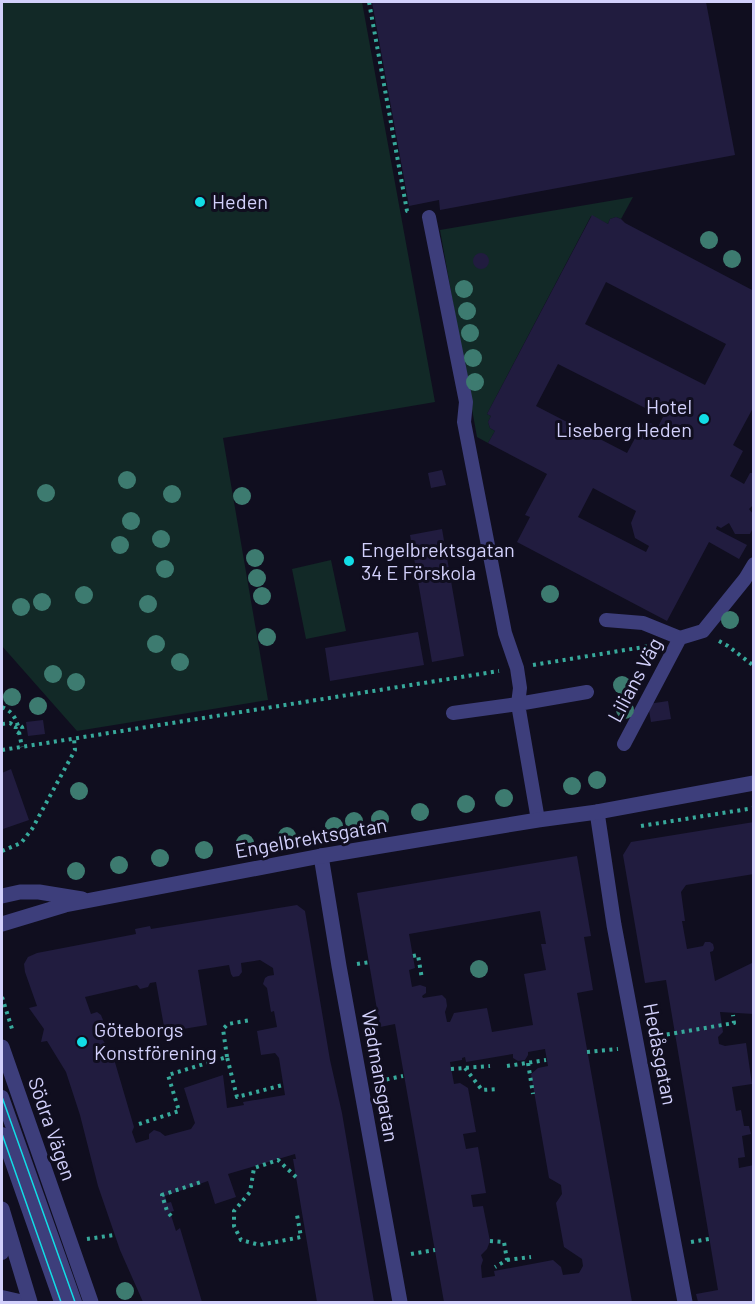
<svg xmlns="http://www.w3.org/2000/svg" width="755" height="1304" viewBox="0 0 755 1304" font-family="Barlow,sans-serif">
<rect width="100%" height="100%" fill="#100e1f"/>
<path fill="#122927" d="M2,2H362L435,402L223,438L268,700L77,731L2,646Z
M633,197L621,219L616,217L610,219L608,224L591,216L487,414L491,416L488,422L490,428L495,431L488,443L477,437L440,230Z
M331,560L346,631L306,639L292,569Z"/>
<path fill="#211c3f" fill-rule="evenodd" d="M372,2H706L735,155L440,210L439,200L409,206Z
M592,215L608,224L610,219L616,217L621,219L625,223L754,291V406L733,445L743,451L730,476L744,484L750,473H754V504L749,509L754,515V526L750,534H735L729,523L721,528L717,526L716,529L747,545L739,559L709,542L667,621L517,542L530,517L525,515L547,474L488,443L495,431L490,428L488,422L491,416L487,414ZM606,282L726,344L705,385L585,324ZM558,364L663,417L658,427L645,420L627,453L536,406ZM593,488L636,511L631,523L635,538L649,546L646,552L578,517Z
M473 261a8 8 0 1 1 16 0a8 8 0 1 1-16 0Z
M442,470L446,485L431,488L428,473Z
M442,529L464,656L432,662L410,535Z
M418,632L424,665L330,681L325,648Z
M668,701L671,719L651,722L648,704Z
M43,720L45,734L28,736L26,722Z
M11,769L29,820L3,829L2,824V773Z
M754,822V874L686,885L681,892L685,921H682L687,949L703,946L705,942H710L713,944L714,948L713,951L710,952L715,981L754,962V1014L720,1012L723,1032L718,1037L719,1044L725,1046L746,1043L752,1084L732,1087L736,1111L741,1110L744,1126H749L751,1134L742,1136L745,1157L738,1158L739,1168L754,1165V1223H752L754,1233V1302H698L696,1294L718,1290L666,980L645,983L623,855L631,842Z
M577,856L591,936L584,937L593,990L577,993L632,1302H444L395,1024L380,1027L357,893ZM540,911L546,944H541L546,970L524,974L533,1025L492,1032L487,1008L454,1013L450,1022H447L445,1012L447,1006L446,999L442,995L423,998L422,996L426,993V987L420,985L412,987L409,970L415,968L409,934ZM545,1049L548,1066L538,1068L531,1074L549,1178L561,1185L562,1194L556,1203L564,1247L582,1259L583,1266L579,1273L563,1275L561,1267L553,1260L494,1271L495,1276L482,1278L481,1266L483,1260L481,1255L487,1249L490,1241L483,1206L473,1207L471,1195L486,1193L478,1147L466,1149L463,1134L476,1132L468,1088L460,1083L454,1084L450,1062L462,1060V1058L465,1057L466,1062L513,1054V1058L518,1061L525,1060L528,1055V1052Z
M297,905L305,911L330,1060L342,1113L374,1302H317L293,1159H296L295,1154L228,1174L236,1197L215,1204L208,1181L165,1196L167,1203L171,1202L174,1211L170,1212L176,1231L180,1228L202,1302H143L120,1250L98,1186L80,1115L66,1072L47,1041L41,1042L44,1029L29,1008L37,1006L25,972L24,964L28,957L37,953L136,934L135,929L150,926L151,929ZM260,960L273,968L274,975L268,976L265,978L263,984L267,988L271,1012L274,1011L277,1027L257,1031L261,1055L275,1053L279,1058L285,1095L243,1102L244,1105L227,1108L223,1075L184,1088L195,1123L191,1129L165,1136L160,1132L154,1130L149,1134V1139L136,1143L132,1132L134,1127L114,1059L96,1028L102,1025L103,1020L101,1015L97,1012L91,1014L85,997L137,985L140,989L148,987L150,983L156,982L165,1032L207,1025L198,970L229,965L231,974L233,977L239,976L242,972L241,963Z"/>
<g fill="none" stroke-linecap="round" stroke-linejoin="round">
<path stroke="#37a99b" stroke-width="4" stroke-dasharray="3 4.5" stroke-linecap="butt" d="M369,2L407,211L412,212
M719,641L728,646L754,666
M533,665L650,646
M2,707C11,711 15,716 18,726
M2,724L10,723L16,727
M15.5 729a3.5 3.5 0 1 1 7 0a3.5 3.5 0 1 1-7 0Z
M19,732L22,747
M2,750L499,671
M641,826L754,808
M2,851L21,843L32,829L75,750L74,739
M413,956L418,955L422,979
M357,964L370,962
M2,997L13,1032
M652,1037L734,1023L733,1015
M587,1052L618,1049
M227,1057L223,1029L228,1024L251,1020
M528,1063L533,1094
M507,1066L546,1060
M465,1068L482,1090L498,1089
M451,1069L490,1066
M379,1081L403,1076
M139,1124L179,1111L168,1075L227,1057L237,1097L283,1085
M296,1177L278,1160L254,1168L250,1192L234,1211V1226L241,1240L260,1245L301,1237L297,1215
M171,1216L167,1211L162,1195L201,1182
M753,1230H754
M87,1239L114,1235
M490,1241L504,1242L507,1260L495,1267
M691,1242L709,1239
M411,1254L435,1250
M507,1260L531,1257"/>
<path stroke="#3d3e7b" stroke-width="14" d="M429,217L466,402L464,422L505,633L517,668L520,688L518,704L538,820
M606,620L643,623L680,638L624,744
M680,638L703,631L745,579L754,564
M453,713L518,704L587,692
M2,1097L75,1302
M2,1134L61,1302
M2,1253L10,1235
M2,1297L24,1302"/>
<path stroke="#3d3e7b" stroke-width="15" d="M597,812L614,925L685,1302
M321,856L339,966L400,1302"/>
<path stroke="#3d3e7b" stroke-width="15" d="M2,896L20,892H39L82,899
M2,924L65,905L321,856L538,820L597,812L754,783
M2,1047L91,1302
M2,1209L30,1302"/>
<path stroke="#12dde6" stroke-width="1.5" d="M2,1097L75,1302
M2,1134L61,1302"/>
</g>
<g fill="#3d7b70">
<circle cx="709" cy="240" r="9"/>
<circle cx="732" cy="259" r="9"/>
<circle cx="464" cy="289" r="9"/>
<circle cx="467" cy="311" r="9"/>
<circle cx="470" cy="333" r="9"/>
<circle cx="473" cy="358" r="9"/>
<circle cx="475" cy="382" r="9"/>
<circle cx="127" cy="480" r="9"/>
<circle cx="46" cy="493" r="9"/>
<circle cx="172" cy="494" r="9"/>
<circle cx="242" cy="496" r="9"/>
<circle cx="131" cy="521" r="9"/>
<circle cx="161" cy="539" r="9"/>
<circle cx="120" cy="545" r="9"/>
<circle cx="255" cy="558" r="9"/>
<circle cx="165" cy="569" r="9"/>
<circle cx="257" cy="578" r="9"/>
<circle cx="550" cy="594" r="9"/>
<circle cx="84" cy="595" r="9"/>
<circle cx="262" cy="596" r="9"/>
<circle cx="42" cy="602" r="9"/>
<circle cx="148" cy="604" r="9"/>
<circle cx="21" cy="607" r="9"/>
<circle cx="730" cy="620" r="9"/>
<circle cx="267" cy="637" r="9"/>
<circle cx="156" cy="644" r="9"/>
<circle cx="180" cy="662" r="9"/>
<circle cx="53" cy="674" r="9"/>
<circle cx="76" cy="682" r="9"/>
<circle cx="622" cy="685" r="9"/>
<circle cx="12" cy="697" r="9"/>
<circle cx="38" cy="706" r="9"/>
<circle cx="625" cy="710" r="9"/>
<circle cx="597" cy="780" r="9"/>
<circle cx="572" cy="786" r="9"/>
<circle cx="79" cy="791" r="9"/>
<circle cx="504" cy="798" r="9"/>
<circle cx="466" cy="804" r="9"/>
<circle cx="420" cy="812" r="9"/>
<circle cx="380" cy="819" r="9"/>
<circle cx="354" cy="821" r="9"/>
<circle cx="334" cy="826" r="9"/>
<circle cx="287" cy="836" r="9"/>
<circle cx="245" cy="843" r="9"/>
<circle cx="204" cy="850" r="9"/>
<circle cx="160" cy="858" r="9"/>
<circle cx="119" cy="865" r="9"/>
<circle cx="76" cy="871" r="9"/>
<circle cx="479" cy="969" r="9"/>
<circle cx="125" cy="1291" r="9"/>
</g>
<g fill="#12dde6" stroke="#100e1f" stroke-width="2">
<circle cx="200" cy="202" r="6"/>
<circle cx="704" cy="419" r="6"/>
<circle cx="349" cy="561" r="6"/>
<circle cx="82" cy="1042" r="6"/>
</g>
<g text-anchor="middle" stroke-width="6" stroke-linejoin="round" paint-order="stroke">
<g font-size="20" fill="#d2d0fb" stroke="#100e1f" text-anchor="start">
<text x="212" y="209">Heden</text>
<text x="692" y="414" text-anchor="end">Hotel<tspan x="692" dy="23">Liseberg Heden</tspan></text>
<text x="361" y="557">Engelbrektsgatan<tspan x="361" dy="23">34 E Förskola</tspan></text>
<text x="94" y="1037">Göteborgs<tspan x="94" dy="23">Konstförening</tspan></text>
</g>
<g font-size="20" fill="#d2d0fb" stroke="#100e1f">
<text transform="translate(635 680) rotate(-62)" y="7">Lilians Väg</text>
<text transform="translate(311 838) rotate(-10)" y="7">Engelbrektsgatan</text>
<text transform="translate(660 1054) rotate(79)" y="7">Hedåsgatan</text>
<text transform="translate(380 1076) rotate(80)" y="7">Wadmansgatan</text>
<text transform="translate(52 1129) rotate(71)" y="7">Södra Vägen</text>
</g>
</g>
<rect width="755" height="1304" fill="none" stroke="#d2d0fb" stroke-width="6"/>
</svg>
